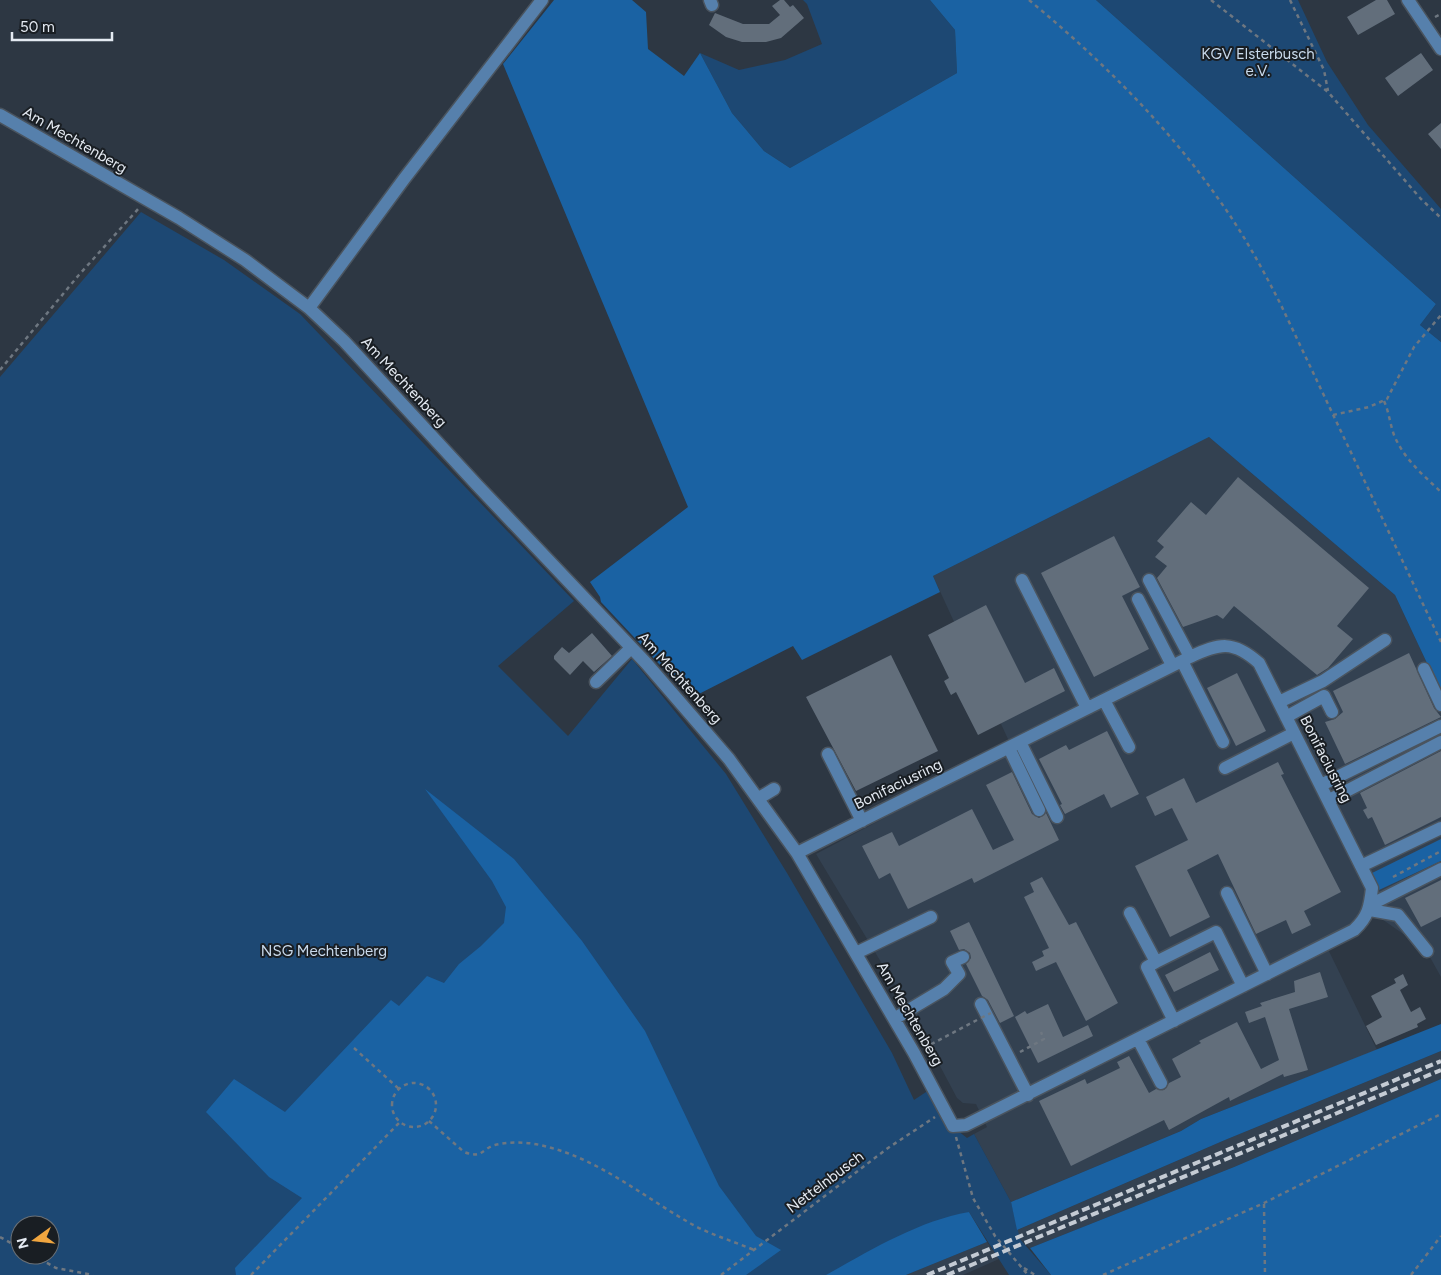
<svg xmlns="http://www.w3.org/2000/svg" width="1441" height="1275" viewBox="0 0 1441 1275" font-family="Figtree,sans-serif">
<rect width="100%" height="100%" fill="#2d3743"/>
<path fill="#334151" d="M1209,437L1395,595L1441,693V977L1426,950L1369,910L1353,930L1325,943L1377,1050L1201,1119L1181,1131L1011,1202L974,1134L987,1127L976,1104L963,1103L957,1098L914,1017L816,854L1013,750L933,576Z
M1441,1051V1079L1234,1167L1030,1248L1020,1239L1017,1230L1225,1140Z
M987,1242L999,1259L963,1275H906Z"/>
<path fill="#1d4873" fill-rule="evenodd" d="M803,0H930L955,30L957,73L790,168L764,151L732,113L700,53L739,70L785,60L822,44L807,4Z
M1096,0H1298L1327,62L1368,125L1441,209V342L1420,325L1436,304Z
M141,212L224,260L300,314L574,601L498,666L568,736L632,659L726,774L787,873L892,1053L914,1100L932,1088L953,1127L967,1138L974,1134L1011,1202L1020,1239L1051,1275H1009L969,1212L860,1275H0V377ZM20,1225H50V1255H20Z"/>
<path fill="#1a62a3" d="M554,0H632L646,12L648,49L684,76L700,53L732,113L764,151L790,168L957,73L955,30L930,0H1096L1436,304L1420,325L1441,342V693L1395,595L1209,437L933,576L940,592L802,660L793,646L691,698L601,602L600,597L590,582L688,507L503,64Z
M425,789L514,859L582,941L645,1031L719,1186L756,1236L781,1250L746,1275H236L235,1268L302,1198L269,1177L206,1112L234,1079L285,1112L391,1000L399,1006L427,976L444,983L459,964L481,946L504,923L506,907L492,881Z
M1441,839V861L1379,890L1372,873Z
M1441,1024V1051L1225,1140L1017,1230L1011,1202L1181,1131L1201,1119Z
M1441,1079V1275H1051L1030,1248L1234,1167Z
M969,1212L987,1242L906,1275H826C871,1250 918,1221 969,1212Z"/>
<path fill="#626e7b" d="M780,0H784L790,7L793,5L804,18L781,38L766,42H742L726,37L709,25L715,13L743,24H769L780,15L772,6Z
M1376,0H1387L1395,14L1358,35L1347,17Z
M1421,53L1433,70L1398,96L1385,78Z
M1441,123V149L1428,134Z
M1238,477L1369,588L1337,626L1353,639L1328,668L1317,675L1234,606L1223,619L1217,615L1183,627L1157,578L1167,566L1155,557L1164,547L1157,541L1191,502L1206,515Z
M1114,536L1140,587L1122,596L1149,649L1094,677L1041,573Z
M986,605L1025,683L1054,668L1065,691L978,735L956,692L951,695L944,681L949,678L928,635Z
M592,633L612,656L594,672L583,661L570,675L554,659V656L562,647L569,653Z
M1409,653L1434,708L1441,717L1345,764L1325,722L1335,719L1343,712L1333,691Z
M891,655L938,751L856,791L806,697Z
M1237,673L1266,731L1236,746L1207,688Z
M1107,731L1139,794L1111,808L1104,794L1065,814L1060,805L1062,804L1039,759L1066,745L1069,750Z
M1441,751V817L1385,845L1372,817L1368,819L1363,810L1367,808L1360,793Z
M1278,762L1284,774L1281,775L1341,892L1304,911L1311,925L1292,934L1286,920L1256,934L1218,854L1187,870L1210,917L1170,937L1135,866L1188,840L1172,808L1155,816L1146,797L1184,778L1196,803Z
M1012,772L1032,814L1039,818L1046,813L1059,840L974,883L972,878L908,909L890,873L879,879L862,846L892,832L899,846L972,809L993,850L1014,840L986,785Z
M1042,877L1069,925L1076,922L1118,1003L1086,1021L1056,962L1036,971L1032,962L1044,956L1042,951L1049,948L1024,897L1034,892L1030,883Z
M1441,880V917L1421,927L1405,898Z
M969,922L1014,1016L1000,1023L988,1000L982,996L966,964L971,958L970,953L964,949L959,950L950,931Z
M1210,952L1219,970L1174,992L1165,975Z
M1320,972L1328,997L1289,1009L1308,1070L1284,1077L1283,1074L1230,1101L1229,1097L1169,1130L1164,1120L1071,1166L1039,1101L1085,1079L1087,1084L1120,1068L1117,1062L1129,1056L1149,1093L1156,1089L1164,1090L1169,1083L1181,1077L1172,1059L1201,1043L1199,1041L1237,1022L1261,1069L1279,1060L1265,1017L1249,1023L1245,1012L1262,1006L1260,1003L1295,992L1294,981Z
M1403,974L1408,985L1400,990L1411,1012L1420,1007L1426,1019L1417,1024L1418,1027L1376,1045L1366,1026L1382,1017L1371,996L1396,983L1394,979Z
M1048,1004L1063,1037L1088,1025L1093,1036L1038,1063L1015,1017L1025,1011L1027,1014Z"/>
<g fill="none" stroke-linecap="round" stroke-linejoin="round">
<g stroke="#4a545f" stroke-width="15">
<path id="minor" d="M710,0L712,5
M1408,0L1441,49
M0,115L179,218L245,260L309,308L344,341L477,485L646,663L729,759L797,853L914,1053L953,1126L966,1125L1354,930C1368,917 1370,907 1372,888L1259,663C1233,640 1220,643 1190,657L797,853
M309,308L404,179L542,0
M1022,580L1087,708
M1149,580L1190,657
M1138,599L1172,665
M1182,661L1223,742
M1424,669L1441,705
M596,682L631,648
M1104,700L1129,747
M1279,702L1323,681L1385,640
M1286,717L1324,696L1332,712
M1020,742L1057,817
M1009,748L1039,810
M828,754L862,821
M1225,768L1294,733
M1321,785L1441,726
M759,798L774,789
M1329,800L1441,742
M1361,866L1441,828
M1227,893L1267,974
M1370,905L1441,869
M1370,910L1398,915L1427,951
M1130,913L1156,962
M856,953L931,917
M981,1004L1028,1095
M894,1019L944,989L959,974L952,962L963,957
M1174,1021L1147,967L1156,962L1216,932L1243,986
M1138,1039L1161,1083"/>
</g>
<path stroke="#6e7781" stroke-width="2.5" stroke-dasharray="4 4" stroke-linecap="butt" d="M1029,0C1099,58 1165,123 1217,197C1242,231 1262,268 1281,305L1441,642
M1211,0L1328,92L1421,199L1441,218
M1290,0L1324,70L1328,91
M1435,17L1441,14
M0,370L78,276L139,208
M1384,401C1389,412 1390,424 1394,435C1404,459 1423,475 1441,492
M1333,415L1369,407L1387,399L1414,347L1441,315
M1393,877L1441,851
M354,1048L399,1089
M924,1048L977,1020
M1020,1052L1044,1039L1041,1032
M392 1105a22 22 0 1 1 44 0a22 22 0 1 1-44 0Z
M429,1121L464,1152C483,1159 481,1149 495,1145C512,1141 531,1142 548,1147C599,1160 643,1196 688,1222C708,1234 733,1241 754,1250
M956,1137L973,1198L995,1236L1028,1275
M1264,1204L1265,1275
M0,1237L20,1248
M33,1255L56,1268L93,1275
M1024,1268L1035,1275
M251,1275L400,1122
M721,1275L888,1148L935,1117
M1103,1275L1264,1203L1441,1114
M1411,1275L1441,1236"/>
<use href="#minor" stroke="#5680ac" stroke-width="12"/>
<path stroke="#c4cbd4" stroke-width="4" stroke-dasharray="8 4" stroke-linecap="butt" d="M927,1275L1441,1061
M947,1275L1441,1070"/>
<path stroke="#6e7781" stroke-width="2.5" stroke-dasharray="4 4" stroke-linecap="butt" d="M981,1018L991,1013"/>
</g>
<g text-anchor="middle" stroke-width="4" stroke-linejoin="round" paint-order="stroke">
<g font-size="15" fill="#c9daec" stroke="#191e23">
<text x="1258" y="59">KGV Elsterbusch<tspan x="1258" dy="17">e.V.</tspan></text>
<text x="324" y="956">NSG Mechtenberg</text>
</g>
<g font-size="15" fill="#e4eaf2" stroke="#191e23">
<text transform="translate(75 140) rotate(30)" y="5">Am Mechtenberg</text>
<text transform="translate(404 382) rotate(47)" y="5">Am Mechtenberg</text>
<text transform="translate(680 678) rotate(48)" y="5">Am Mechtenberg</text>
<text transform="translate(1326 759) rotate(63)" y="5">Bonifaciusring</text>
<text transform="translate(898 784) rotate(-26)" y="5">Bonifaciusring</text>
<text transform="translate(910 1014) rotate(60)" y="5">Am Mechtenberg</text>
<text transform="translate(825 1182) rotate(-37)" y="5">Nettelnbusch</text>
</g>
</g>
<g transform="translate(35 1240) rotate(255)"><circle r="24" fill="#191e23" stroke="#6a7076"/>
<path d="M0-4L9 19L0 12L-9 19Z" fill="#f1a63f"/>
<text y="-8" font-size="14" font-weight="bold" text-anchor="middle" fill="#e4eaf2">N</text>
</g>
<path d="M12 32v8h100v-8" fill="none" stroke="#e4eaf2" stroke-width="2.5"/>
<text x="20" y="32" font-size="15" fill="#e4eaf2" stroke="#191e23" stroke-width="4" paint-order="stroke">50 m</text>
</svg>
